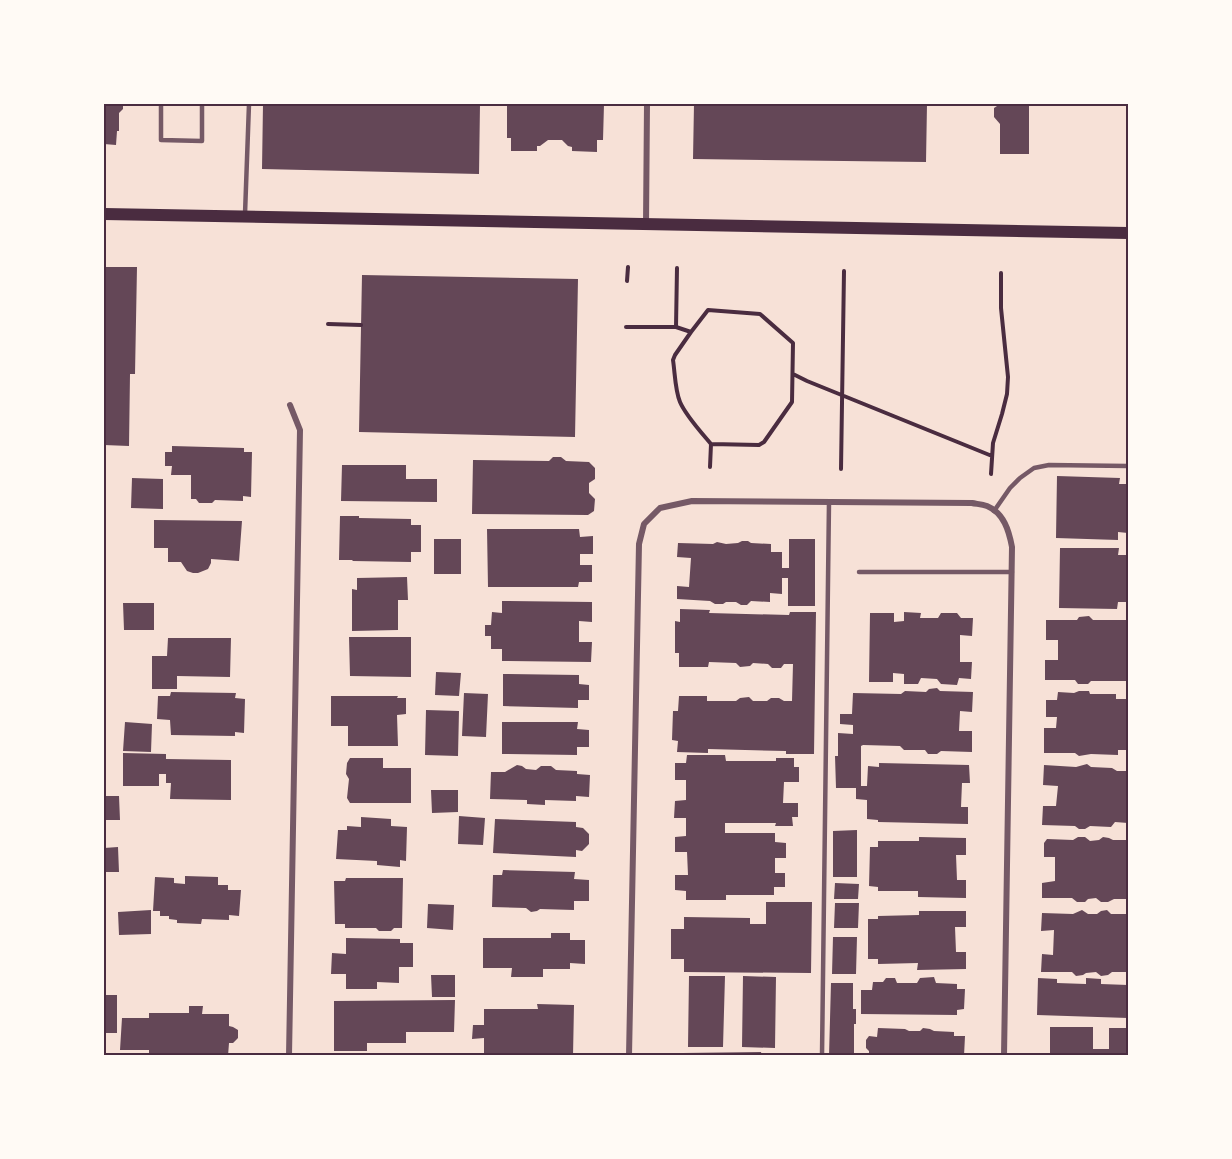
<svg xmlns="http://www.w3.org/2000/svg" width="1232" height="1159" viewBox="0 0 1232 1159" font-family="Lora,serif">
<rect width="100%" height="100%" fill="#f7e1d7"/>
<path fill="#644757" d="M104,104H123V109L119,113V131H117L116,145L104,144Z
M263,104H480L479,174L262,169Z
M507,104H604L603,140H597V152L572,151V147L568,146L562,140H548L540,146H537V151H511V138H507Z
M694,104H927L926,162L693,159Z
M1000,104H1029V154H1000V124L994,117V108Z
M104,267H137L135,374H130L129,446L104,445Z
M362,275L578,279L575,437L359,432Z
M172,446L244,448V452H252L251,497L243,496V501L215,500L212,503H199L196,499H191V475H171L172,466H165V452H172Z
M553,457H561L566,461L589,462L595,468V479L589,483V493L595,499L594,511L588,515L472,514L473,460L549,461Z
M342,465H406V479H437V502L341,501Z
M1057,476L1120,478L1119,484H1128V533L1118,532V540L1056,538Z
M132,478L163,479V509L131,508Z
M340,516H359V518L411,519V525H421V552H411V562L353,561L352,560H339Z
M154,520L242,521L239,561L211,559V563L208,569L198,573H193L187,571L181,562H168V548H154Z
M487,529H579L580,537L593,536V554H580V565H592V582H579L578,587H488Z
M434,539H461V574H434Z
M789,539H815V606H788V578H782V594L770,593V602L751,601L747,605H741L736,602H726L723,604H715L710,601L677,599V586L689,587L691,558L677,557L678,543L713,544L717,542L726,544L738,543L742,541H748L751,543L771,544V552H782V568H789Z
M1060,548H1119L1118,555H1128V602H1118L1117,609L1059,608Z
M407,577L408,600H398V630L352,631V589L357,590V578Z
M502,601L592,602V622L579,621V642H592L591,662L502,661V649H491V636H485V625H491L492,612L502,613Z
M123,603H154V630H124Z
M680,609L710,610L709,613L789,615L790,612H816L814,754H786V751L708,749V753L677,752L678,741L672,740L673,711H678L679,696H707V701H736L740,698L749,697L753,701H767L771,698H779L784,701H792L793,664H784L781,668H772L768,664L753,663L750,666L740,667L736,663L709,662L708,667H679V653H675V621L680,622Z
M904,612L921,613L920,618H938L941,613H957L961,618H973L972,636L960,635V662H972L971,679L959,678L957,685L941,684L937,679L921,678L918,684H904V674L893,673V682H869L870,613H894V622L904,621Z
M1089,616L1093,620H1128V681H1091L1088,684H1078L1075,680H1045V660H1058V640H1046V620H1077L1079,617Z
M349,637H411V677L350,676Z
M168,638H231L230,677L177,676V689H152V656H167Z
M436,672L461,673L459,696L435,695Z
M503,674L579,675V684L589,685V700H578V708L503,706Z
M937,688L940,691L973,692L972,712L960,711L959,731H972V752L941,751L937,754H928L925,750H904L900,746L863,745L861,746V786H867L868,766L879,767V763L969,765L970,783H962L961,807H968V824L878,822V820L867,819V800L856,799V788H836L835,756H838V733L853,734V725L840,724V714H852L853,693L901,694L905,691L926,692L929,689Z
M1079,691H1089L1090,694H1116V699H1128V750H1118V755L1091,754L1079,756L1075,753H1044V728H1056L1057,717H1046V700H1057L1058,692L1074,693Z
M171,692L236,693L235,698L245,699L244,733L235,732V736L171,735L170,720L157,719L158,696H170Z
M464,693L488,694L486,737L462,736Z
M331,696H398L397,698H406V714L397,715L398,746H348V726H331Z
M426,710L459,711L458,756L425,755Z
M125,722L152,724L151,752L123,751Z
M502,722H578L577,729L589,730V747H577V755L502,754Z
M123,753L166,754V759L231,760V800L170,799L171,783H166V774H159V786H123Z
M687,755H725L726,761H776V758H794V767H799V782H784L783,803H798V817H792L793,826H775L776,823H725V833H775V842L786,843V858H775V873H785V887H774V895H726V900H686V891L675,890V875H688L687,852H675V837L686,836V818H674L675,801L686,800V780H675V763H686Z
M350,758H383V768H411V803H350L347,798L349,779L346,774L347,763Z
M1087,764L1091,767L1112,768L1117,771H1128V823L1115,822L1111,827L1090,826L1085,829H1079L1075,826L1042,825L1043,806H1056L1058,786L1043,785L1044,765L1076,767Z
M517,765L522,766L526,769L536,770L541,766H551L556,770L577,771V774L590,775L589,797L576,796V801L545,800V805L527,804V800L490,799L491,772H505Z
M431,790H458V812L432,813Z
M104,796H119L120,820H104Z
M459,816L485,818L483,845L458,844Z
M361,817L391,819V826L407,827L406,861L400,860V867L377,865V861L336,859L338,830H347V826L361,827Z
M495,819L576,822V827L583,828L589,834V844L582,851L576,850V857L493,853Z
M857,830V877H833V831Z
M919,837L966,838V855H956L957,880H966V898L918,897V891H878V887L869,886L870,847H878V841H919Z
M1078,837H1085L1090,841L1099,840L1103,837L1109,838L1113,840H1128V899H1114L1108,902H1101L1096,898L1088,899L1085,902H1077L1072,898H1042V883L1055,881V857H1044V843L1047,839L1073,840Z
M118,847L119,872H104V848Z
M503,870L575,872L574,879L589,880V901H574V910L540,909L537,911L531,912L526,908L492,907L493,875H502Z
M185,876L218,877V885H228V890H241L239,916L229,915V920L202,919L201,924L177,923V920L169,919V916H160V911H153L155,877L174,878V883L185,884Z
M346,878H403L402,928H394L391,931H379L376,928H345V924H335L334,881H345Z
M835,883L859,884L858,899H834Z
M766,902H812L811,973L684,972V959H671V929H684V917L750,918V924H766Z
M835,903H859L858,928H834Z
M428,904L454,905L453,930L427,928Z
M151,910V934L119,935L118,912Z
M1082,910L1088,914H1097L1101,911L1107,910L1111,914H1128V972H1112L1108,975L1101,976L1096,972L1086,973L1083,975L1076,976L1072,972H1041L1042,954L1053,955L1054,930L1041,931L1042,913L1073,914Z
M919,911H966V927H955L956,952H966V969L917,970L918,963L878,964V959H868V919H878V916L919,915Z
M551,933H570V940H585V964L570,963V969H543V977H511L512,968H483V938H551Z
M833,937H857L856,974H832Z
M346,938L400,939V943H413V967H399V983L377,982V989H346V974H331L332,953L346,954Z
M431,975H455V997H432Z
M689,976H725L723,1047H688Z
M743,976L776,977L775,1048L742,1047Z
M934,977L936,983L957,984V989H965L964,1009L957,1010V1015L861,1014V990H872L873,982H883L886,978H895L897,983H917L920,978Z
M1038,978L1057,979V983L1086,984V978L1101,979V984L1128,985V1018L1037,1015Z
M831,983H853V1009H856V1024H854V1056H829Z
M104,995H117V1033H104Z
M455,1000L454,1032H406V1043H367V1051H334V1001Z
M537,1004L574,1005L573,1056H484V1038L472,1039L473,1025H484V1009H538Z
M189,1006H203L202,1014H229V1026L233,1027L238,1030V1038L233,1043H229L228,1056L149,1055V1050H120L122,1018H149V1013H189Z
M1050,1027H1093V1049H1109V1028H1128V1056H1050Z
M878,1028L905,1029L909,1031H920L923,1028L930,1029L934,1031L954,1032V1036H965L964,1056H869V1051L866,1048V1040L869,1036L877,1037Z
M761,1052L762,1056H682L683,1053Z"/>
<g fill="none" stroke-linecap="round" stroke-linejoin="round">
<path stroke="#4a2c40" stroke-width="4" d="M627,281L628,267
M328,324L361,325
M626,327H676L691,332L675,355L673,360C675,373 675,390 680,402C686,416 701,432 711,444L759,445L764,442L792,402L793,343L760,314L708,310L691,332
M676,327L677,268
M793,374L807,381L992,456
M710,467L711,444
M841,469L844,271
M991,474L993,443L1002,414L1007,394L1008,377L1001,308V273"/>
<path stroke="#755966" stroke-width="4.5" d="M161,104V140L202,141V104
M245,214L249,104
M994,511L1010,488L1020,478L1034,468L1049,465L1128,466
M859,572H1012
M822,1056L829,502"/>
<path stroke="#755966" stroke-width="6" d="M646,224L647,104
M289,1056L300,430L290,405
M629,1056L639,544L644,524L660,508L692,501L972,503C976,504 982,504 987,506C1004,513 1009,531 1012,547L1004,1056"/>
<path stroke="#4a2c40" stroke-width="12" d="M104,214L1128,233"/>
</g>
<rect width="1232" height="1159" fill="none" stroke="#fffaf5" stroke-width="210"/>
<rect x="105" y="105" width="1022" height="949" fill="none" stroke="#4a2c40" stroke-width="2"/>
</svg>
